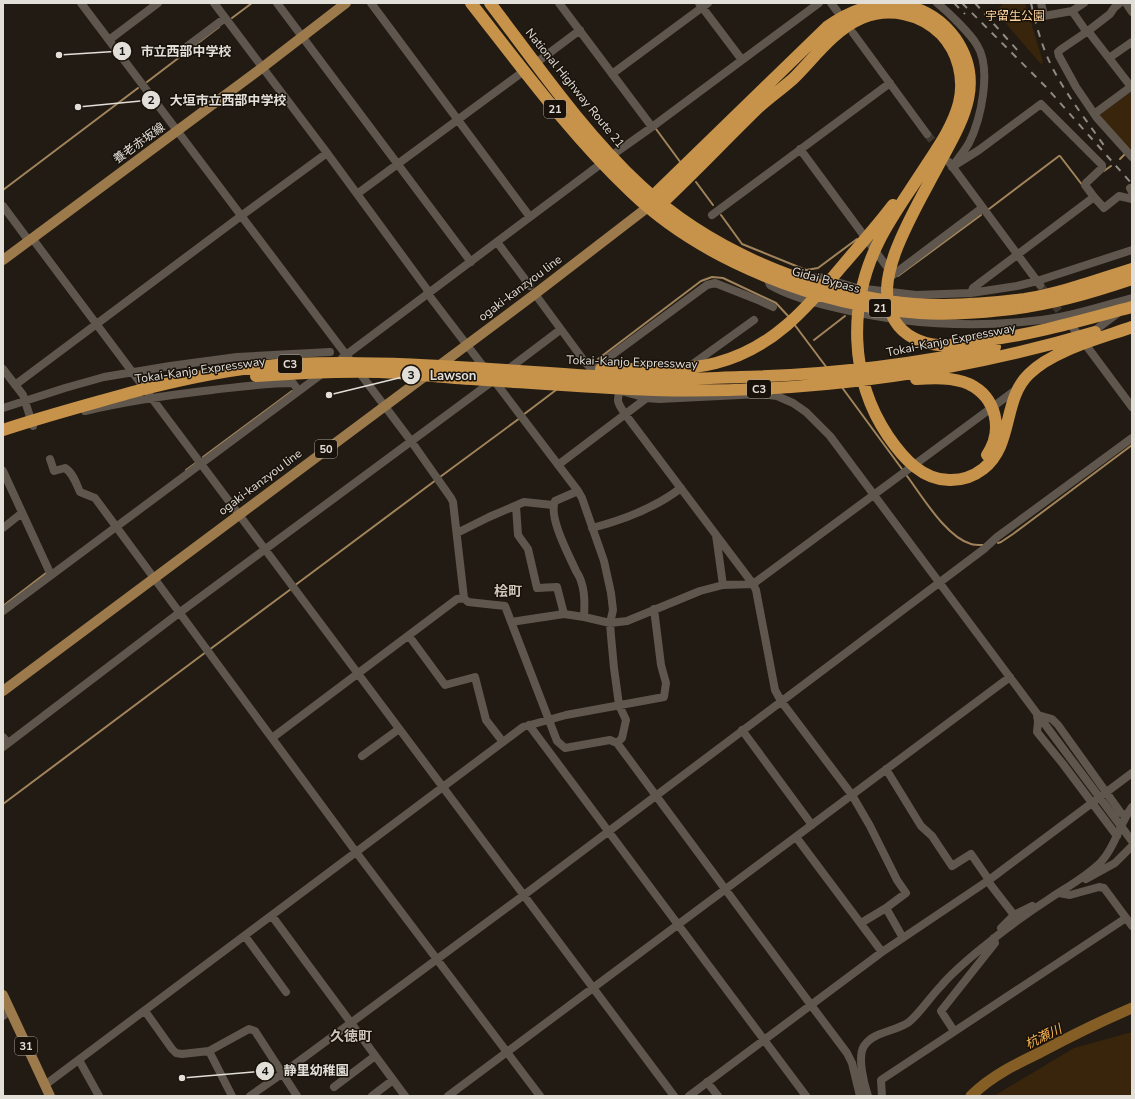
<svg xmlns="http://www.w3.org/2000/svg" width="1135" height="1099" viewBox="0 0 1135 1099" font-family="'Nunito Sans','Noto Sans JP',sans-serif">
<rect width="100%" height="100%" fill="#221b13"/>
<path fill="#38250b" d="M1004,3H1025L1043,62L1041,64L995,11Z
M1130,93H1132V154L1099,118L1100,114Z
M1132,1032V1096H994L1074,1048Z"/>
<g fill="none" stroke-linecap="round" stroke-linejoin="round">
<path stroke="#a1845b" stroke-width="2" d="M232,18L252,3
M147,82L219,27
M656,129L681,163
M1120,159L1125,154
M1104,171L1111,166
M696,182L713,205
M3,190L138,88
M989,209L1059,156H1060L1083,186
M721,215L742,244L806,270L818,268L857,239
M898,276L981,215
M794,324L827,368
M814,340L845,316
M598,359L701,281L712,277L723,278L776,303L789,317
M841,386L902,469
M523,415L556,390
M203,457L292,391
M186,470L197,462
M907,476C922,496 946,537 971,544C974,545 979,545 983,545
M440,477L520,418
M998,543L1001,542L1013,534L1132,445
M294,586L436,480
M3,606L46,573
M209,650L291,589
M3,804L206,652"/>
<path stroke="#855e26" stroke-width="11" d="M971,1096C991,1076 1016,1064 1041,1052C1071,1036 1101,1021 1132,1008"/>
<path stroke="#3f3831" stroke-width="8" stroke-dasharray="8 4" stroke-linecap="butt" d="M927,134L940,150
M1040,285L1060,312"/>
<path stroke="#5f574e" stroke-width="8" d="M81,3L411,441L451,498L453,502L464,598L468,602L505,606L557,741L565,748L610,740L617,743L811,1005L847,1053L852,1063L860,1096
M214,3L327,153L426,288L431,298L486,370
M277,3L471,262
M371,3L530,217
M559,3L652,127
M699,3L742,60
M831,3L837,11
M937,3C948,12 970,33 977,45C992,69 981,119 969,143C965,150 960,156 955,163
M1041,3L1044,16L1072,11L1086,31
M1120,3L1114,8L1110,14L1088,31L1132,88
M1126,3L1132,12
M1072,11L1084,3
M1088,31L1060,50L1058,52L1059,56L1076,87L1097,118L1132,157
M853,33L927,134
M109,40L158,3
M185,48L225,18
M1109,58L1132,42
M536,63L580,30
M612,74L708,3
M1094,114L1132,86
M800,149L893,275L982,208
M611,156L652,127L819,3
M949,162L1040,285
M952,167L979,150L1041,104L1102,165V168L1086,183L1085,185L1094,197L973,288L971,293
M1130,188L1132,192
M357,194L524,71
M1094,197L1104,208L1119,196L1132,199
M3,206L29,241
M712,215L890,83
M32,238L674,1096
M497,242L530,286
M766,276L770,285C789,296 811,302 833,307C897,323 966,328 1032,321C1066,318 1099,307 1132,298
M807,281L812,278L820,277L857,288L916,295L971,293L1017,286L1037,281L1132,250
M535,294L585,362L599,377
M1068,321L1132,407
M1090,334L1118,313
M342,358L602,163
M690,366L754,320
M3,369L23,395L33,426
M593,369L707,285L715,283L758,300L773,307
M507,370L560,330
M493,379L578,491L582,498L604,561L611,593L613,610L610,623L611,636L614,668L619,705L626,720L622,738L617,743
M15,385L241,216L327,153
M620,390C616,402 618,403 625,414L753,584L756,590L775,690L781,701L852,795L870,826L897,880L906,893L886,908
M625,392L646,398L659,399L760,394L777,396L793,403L806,412L830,436L1132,841
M3,408L65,388L104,377L170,366L237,357L330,352
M85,411C127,401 169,395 212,390C239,387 266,383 293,383L298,390
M50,459L54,471L65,468C73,473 76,483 80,492L95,498L356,852L540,1096
M558,465L648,397
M3,471L51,575
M578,491L555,501C548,517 569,555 576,571C585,584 585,601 584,617
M516,506L518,535L528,549L537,588L557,587L564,614
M3,528L18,516L23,515
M592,528C623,520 655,508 681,488
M457,533L489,517L524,502L553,505
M716,535L723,585
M3,611L323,373
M511,622L564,614L584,617L610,623L627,621L700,591L723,585L753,584L1017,389
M409,636L445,685L475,677L486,720L503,742
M1037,715L1038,722L1037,732L1063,764L1117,836
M1038,715L1052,719L1058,725L1121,813L1126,816
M529,725L806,1096
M742,730L812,825
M3,737L8,743
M272,738L457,599L464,598
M3,747L179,613L494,380
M362,756L399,729
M886,769L921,826L932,836L952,866L971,854L989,880L990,884L1014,915
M796,837L882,952
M1086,879L1115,863L1132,846
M1059,893L1070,895L1099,887L1104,888L1132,926
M272,916L405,1096
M861,923L886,908L903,938
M1001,928L1014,915L1032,906
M245,936L286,992
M145,1011L172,1049L176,1053L182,1054L209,1051L249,1029L255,1031L297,1096
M3,1016L10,1011
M954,1031L941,1011L995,943L994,938
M209,1051L232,1096
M79,1060L99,1096
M707,1082L718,1096
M45,1085L523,727L566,715L664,697L666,683L661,665L654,609
M334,1087L375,1056
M250,1096L283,1073L524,895L984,549L997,537L1132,438
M372,1096L393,1080
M448,1096L1010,677
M689,1096L882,952L989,880L1132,773
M868,1096C864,1084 857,1057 864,1046C874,1031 895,1032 909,1022C921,1012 930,997 941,986C956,968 975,954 993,939C1012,924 1032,910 1052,897C1069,886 1087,876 1101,862C1116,846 1119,824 1132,807
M882,1096L881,1080L1126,918"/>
<path stroke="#9d7a4b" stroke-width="10" d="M3,260L263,67L346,3
M3,691L535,294L648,207
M3,995L50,1096"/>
<path stroke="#c79249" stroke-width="12" d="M471,3C522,68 571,135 631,192C704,262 820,306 920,313C947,315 975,313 1002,310C1047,306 1090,293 1132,279
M490,3C538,66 583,132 641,186C707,248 798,286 888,301C932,308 980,305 1025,299C1061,293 1097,280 1132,269
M1132,307C1082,320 1033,335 981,341C968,343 953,346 939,345C922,344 904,336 895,321C882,299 887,276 895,253C906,223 922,196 937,168C959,126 988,85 955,38C942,20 924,9 903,5C876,0 848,12 827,27L653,196L648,207L661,204C695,172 726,139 759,107C770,97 783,88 794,78C815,57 834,30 862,18C889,7 920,13 941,34C958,52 965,78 959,103C952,130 933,154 918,178C905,198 890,219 879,241C848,303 849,378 888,436C903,458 923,481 951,480C963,480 974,476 983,469C1014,445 1002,400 1029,374C1053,350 1101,338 1132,327
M601,369C638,368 680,372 716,363C772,349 807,308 843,265C860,245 877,226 893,205
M256,376C297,373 338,371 379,372C404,373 430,376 455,378C521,382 588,388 654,390C803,394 952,374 1095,332
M916,379C933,378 953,377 969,384C996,397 1004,430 987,455
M3,430C45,416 87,405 129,393C182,379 237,367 292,364C412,359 530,374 650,379C680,380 710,378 740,377C827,375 910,365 995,347"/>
<path stroke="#8f8a83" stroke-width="2" stroke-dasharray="7 7" stroke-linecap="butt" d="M954,3L965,14
M962,3L1046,87L1132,184
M975,3L1019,52
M1031,3C1036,25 1042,47 1052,67C1067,96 1087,121 1105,147"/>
</g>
<g text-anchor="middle" stroke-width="3" stroke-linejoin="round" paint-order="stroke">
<g fill="#18120a" stroke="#a5a19a" stroke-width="1">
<rect x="544" y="100" width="22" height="18" rx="3"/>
<rect x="869" y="299" width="22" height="18" rx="3"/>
<rect x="278" y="355" width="24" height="18" rx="3"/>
<rect x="747" y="380" width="24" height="18" rx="3"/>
<rect x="315" y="440" width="22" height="18" rx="3"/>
<rect x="15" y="1037" width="22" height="18" rx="3"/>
</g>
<g font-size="11" font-weight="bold" fill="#e2ded8">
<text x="555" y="113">21</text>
<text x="880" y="312">21</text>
<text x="290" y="368">C3</text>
<text x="759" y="393">C3</text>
<text x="326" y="453">50</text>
<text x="26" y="1050">31</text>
</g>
<g font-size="12" fill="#ffd49e" stroke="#18120a">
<text x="1015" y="20">宇留生公園</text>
</g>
<g font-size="12" fill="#e2ded8" stroke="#18120a">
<text transform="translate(575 88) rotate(51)" y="4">National Highway Route 21</text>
<text transform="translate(139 143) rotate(-36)" y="4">養老赤坂線</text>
<text transform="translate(826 280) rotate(15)" y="4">Gidai Bypass</text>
<text transform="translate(520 288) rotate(-37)" y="4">ogaki-kanzyou line</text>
<text transform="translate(951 340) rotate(-11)" y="4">Tokai-Kanjo Expressway</text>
<text transform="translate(632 362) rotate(2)" y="4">Tokai-Kanjo Expressway</text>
<text transform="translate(200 370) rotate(-8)" y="4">Tokai-Kanjo Expressway</text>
<text transform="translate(260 482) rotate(-37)" y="4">ogaki-kanzyou line</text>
</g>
<g font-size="13" font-style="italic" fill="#fab34f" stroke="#18120a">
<text transform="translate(1043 1036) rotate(-26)" y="5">杭瀬川</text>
</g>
<g font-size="14" font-weight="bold" fill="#d0c7bc" stroke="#18120a">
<text x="508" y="596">桧町</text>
<text x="351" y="1041">久徳町</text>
</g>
</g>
<path fill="none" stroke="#e2ded8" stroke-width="1.5" d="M59 55L122 51M78 107L151 100M329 395L411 375M182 1078L265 1071"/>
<g fill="#e2ded8" stroke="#18120a" stroke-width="1.5">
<circle cx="59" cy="55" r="4"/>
<circle cx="78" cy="107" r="4"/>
<circle cx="329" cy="395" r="4"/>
<circle cx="182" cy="1078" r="4"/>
<circle cx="122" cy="51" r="10"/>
<circle cx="151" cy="100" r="10"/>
<circle cx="411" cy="375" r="10"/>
<circle cx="265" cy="1071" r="10"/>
</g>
<g font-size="12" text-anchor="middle" font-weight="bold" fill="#111">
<text x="122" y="55">1</text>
<text x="151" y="104">2</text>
<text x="411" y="379">3</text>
<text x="265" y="1075">4</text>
</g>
<g font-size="13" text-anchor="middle" font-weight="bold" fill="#e2ded8" stroke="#18120a" stroke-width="3" stroke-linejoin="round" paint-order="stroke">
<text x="186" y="56">市立西部中学校</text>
<text x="228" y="105">大垣市立西部中学校</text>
<text x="453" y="380">Lawson</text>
<text x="316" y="1075">静里幼稚園</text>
</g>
<rect width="1135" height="1099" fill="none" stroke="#e2ded8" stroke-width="8"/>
</svg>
